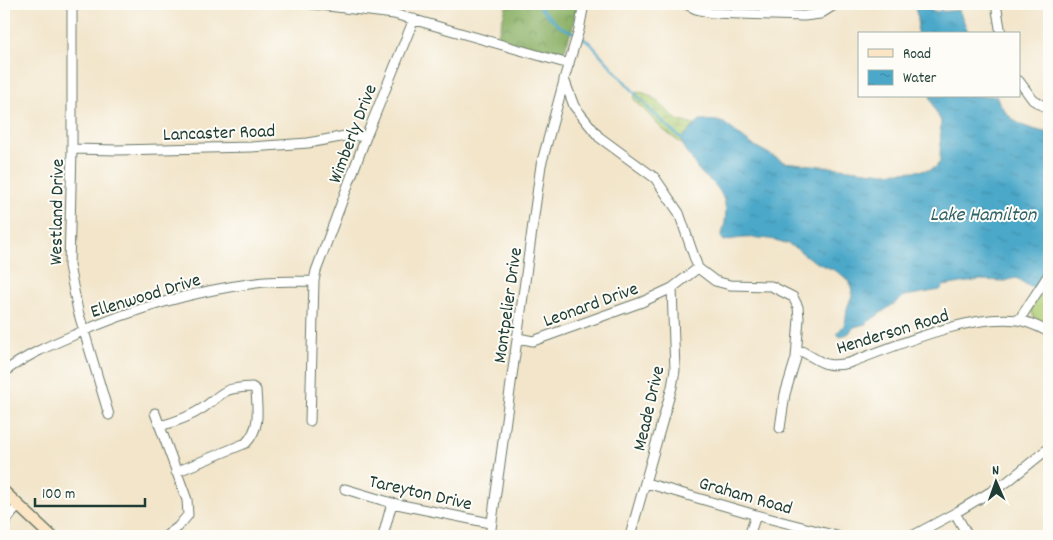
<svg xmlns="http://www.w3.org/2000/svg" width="1053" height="540" viewBox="0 0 1053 540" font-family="Dekko,sans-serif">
<defs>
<pattern id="forest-crowns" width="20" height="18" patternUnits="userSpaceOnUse" patternTransform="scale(1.25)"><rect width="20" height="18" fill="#8bb166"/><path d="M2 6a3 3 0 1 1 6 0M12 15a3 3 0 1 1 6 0" fill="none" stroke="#719155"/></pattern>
<pattern id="wetland-marsh" width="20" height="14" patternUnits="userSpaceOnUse" patternTransform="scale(1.25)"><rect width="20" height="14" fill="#afce75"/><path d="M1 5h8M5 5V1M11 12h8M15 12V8" fill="none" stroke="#8ea861"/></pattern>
<pattern id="water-ripples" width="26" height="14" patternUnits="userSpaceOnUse" patternTransform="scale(1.25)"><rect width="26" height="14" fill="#4ba8c9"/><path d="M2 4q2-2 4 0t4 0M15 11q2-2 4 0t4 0" fill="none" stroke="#3e8aa4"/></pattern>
</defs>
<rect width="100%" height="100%" fill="#fdfcf7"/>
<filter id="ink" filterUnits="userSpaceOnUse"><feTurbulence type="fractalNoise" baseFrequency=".02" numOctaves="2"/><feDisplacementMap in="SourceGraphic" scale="10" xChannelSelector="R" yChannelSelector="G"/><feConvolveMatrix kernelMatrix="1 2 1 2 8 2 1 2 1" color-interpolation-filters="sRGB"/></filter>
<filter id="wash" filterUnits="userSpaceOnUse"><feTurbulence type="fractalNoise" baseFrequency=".0096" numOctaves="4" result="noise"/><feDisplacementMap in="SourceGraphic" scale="20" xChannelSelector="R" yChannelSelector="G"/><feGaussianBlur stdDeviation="1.12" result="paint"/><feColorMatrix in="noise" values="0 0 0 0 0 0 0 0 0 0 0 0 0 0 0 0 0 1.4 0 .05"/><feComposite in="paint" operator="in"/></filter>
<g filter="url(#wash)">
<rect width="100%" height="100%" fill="#f2e5ca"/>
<path fill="url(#forest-crowns)" stroke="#55774d" d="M507,4H578L577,14L564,52L560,55L497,38Z"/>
<path fill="url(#wetland-marsh)" stroke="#678654" d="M638,92L644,93L655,99L677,120L694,125L682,138V144L662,129L634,99L635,94Z"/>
<path fill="#afce75" stroke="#678654" d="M1049,280V327C1018,313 1035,301 1049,280Z"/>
<path fill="url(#water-ripples)" stroke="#35727e" d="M914,4H922C932,15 945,11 959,10L969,34H917L918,19Z
M930,96H996C1009,123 1022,127 1049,133V270L1035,290L1016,278L1004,281L980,280L943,286L940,290L905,296L865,324L854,327L849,333L840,337L837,333C847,323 845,323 847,309C848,304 851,299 852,295C853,273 828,269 814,261C806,257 800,250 792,246C772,236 745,236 724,241L721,237C728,217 729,198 712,182C708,178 701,174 698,169C695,166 694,162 692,159C686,152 682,148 682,138L700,120L717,121L724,123L751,144L784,162L885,173L929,170L936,167L940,162L941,121L934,108Z"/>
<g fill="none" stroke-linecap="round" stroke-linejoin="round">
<path stroke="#4ba8c9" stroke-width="2.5" d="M536,4L559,26L575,33L590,43L652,112L679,137L685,140
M941,15V4"/>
</g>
</g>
<g filter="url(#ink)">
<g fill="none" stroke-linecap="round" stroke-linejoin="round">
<g stroke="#697868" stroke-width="11">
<path id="street" d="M72,4V149L69,266L78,311L109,415
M312,4L394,14L569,64
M584,4L579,30L564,79L574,106L599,137L655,178L679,213L698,268L715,281L730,285L771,286L793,297L798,307L799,318L796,358L785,394L780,428
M686,4L696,9L711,13L804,16L820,14L836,4
M996,4L1001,34
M1019,81L1033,100L1049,109
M72,149L117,150L251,147L308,143L351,135L366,137
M1019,320L1049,274
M518,338L533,341L642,302L672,288L698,268
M797,349C820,359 821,369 849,363C896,346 967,314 1017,320C1028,321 1039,327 1049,332
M4,372C25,356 50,345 74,335C132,309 193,291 256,283C275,280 295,282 314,281
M155,413L187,500L188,515L178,527L166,536
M310,421L314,281L316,271L366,137L414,19
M160,426C175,422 190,417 203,408C225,392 222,388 252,387L256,390C257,411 261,427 246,443L176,472
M646,483L756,515L837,536
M345,489L392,503L490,523
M955,513L968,536
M4,523L18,506
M383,536L392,503
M490,536L541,165L564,81
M630,536L672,387L675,370L672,288
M749,536L756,515
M912,536L955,513L1007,482L1049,448"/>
</g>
<g stroke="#697868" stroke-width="14">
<path id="secondary" d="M4,492L51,536"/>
</g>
<use href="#street" stroke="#fff" stroke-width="9"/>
<use href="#secondary" stroke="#fce5c4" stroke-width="11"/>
</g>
</g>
<g text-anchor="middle" stroke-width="4" stroke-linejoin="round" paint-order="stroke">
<g font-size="19" fill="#1f3d34" stroke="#fdfcf7">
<text transform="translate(219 131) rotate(-2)" y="7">Lancaster Road</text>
<text transform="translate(351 133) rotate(-69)" y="7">Wimberly Drive</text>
<text transform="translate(55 212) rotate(-89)" y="7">Westland Drive</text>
<text transform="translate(145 294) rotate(-17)" y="7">Ellenwood Drive</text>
<text transform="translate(590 303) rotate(-20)" y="7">Leonard Drive</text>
<text transform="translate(506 305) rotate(-82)" y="7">Montpelier Drive</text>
<text transform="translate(892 330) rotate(-17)" y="7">Henderson Road</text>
<text transform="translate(647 408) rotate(-77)" y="7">Meade Drive</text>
<text transform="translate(421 491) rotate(13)" y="7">Tareyton Drive</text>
<text transform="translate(746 494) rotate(16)" y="7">Graham Road</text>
</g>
<g font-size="20" font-style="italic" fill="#2e6268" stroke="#fdfcf7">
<text x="983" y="220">Lake Hamilton</text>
</g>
</g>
<rect width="1053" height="540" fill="none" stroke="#fdfcf7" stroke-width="20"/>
<rect x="858" y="32" width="162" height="65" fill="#fdfcf7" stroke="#a4b0a9"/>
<rect x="868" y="49" width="25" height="8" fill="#fce5c4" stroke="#a4b0a9"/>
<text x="903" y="58" font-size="15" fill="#1f3d34">Road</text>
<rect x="868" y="70" width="25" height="15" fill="url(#water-ripples)" stroke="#a4b0a9"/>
<text x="903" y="82" font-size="15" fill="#1f3d34">Water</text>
<g transform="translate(996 482) rotate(358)" stroke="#fdfcf7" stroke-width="4" paint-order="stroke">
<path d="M0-4L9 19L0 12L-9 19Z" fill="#1f3d34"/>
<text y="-8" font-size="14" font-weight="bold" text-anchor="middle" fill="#1f3d34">N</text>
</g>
<path d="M35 498v8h110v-8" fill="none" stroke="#1f3d34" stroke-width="2.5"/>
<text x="42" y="498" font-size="15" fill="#1f3d34" stroke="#fdfcf7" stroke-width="4" paint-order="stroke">100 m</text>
</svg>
